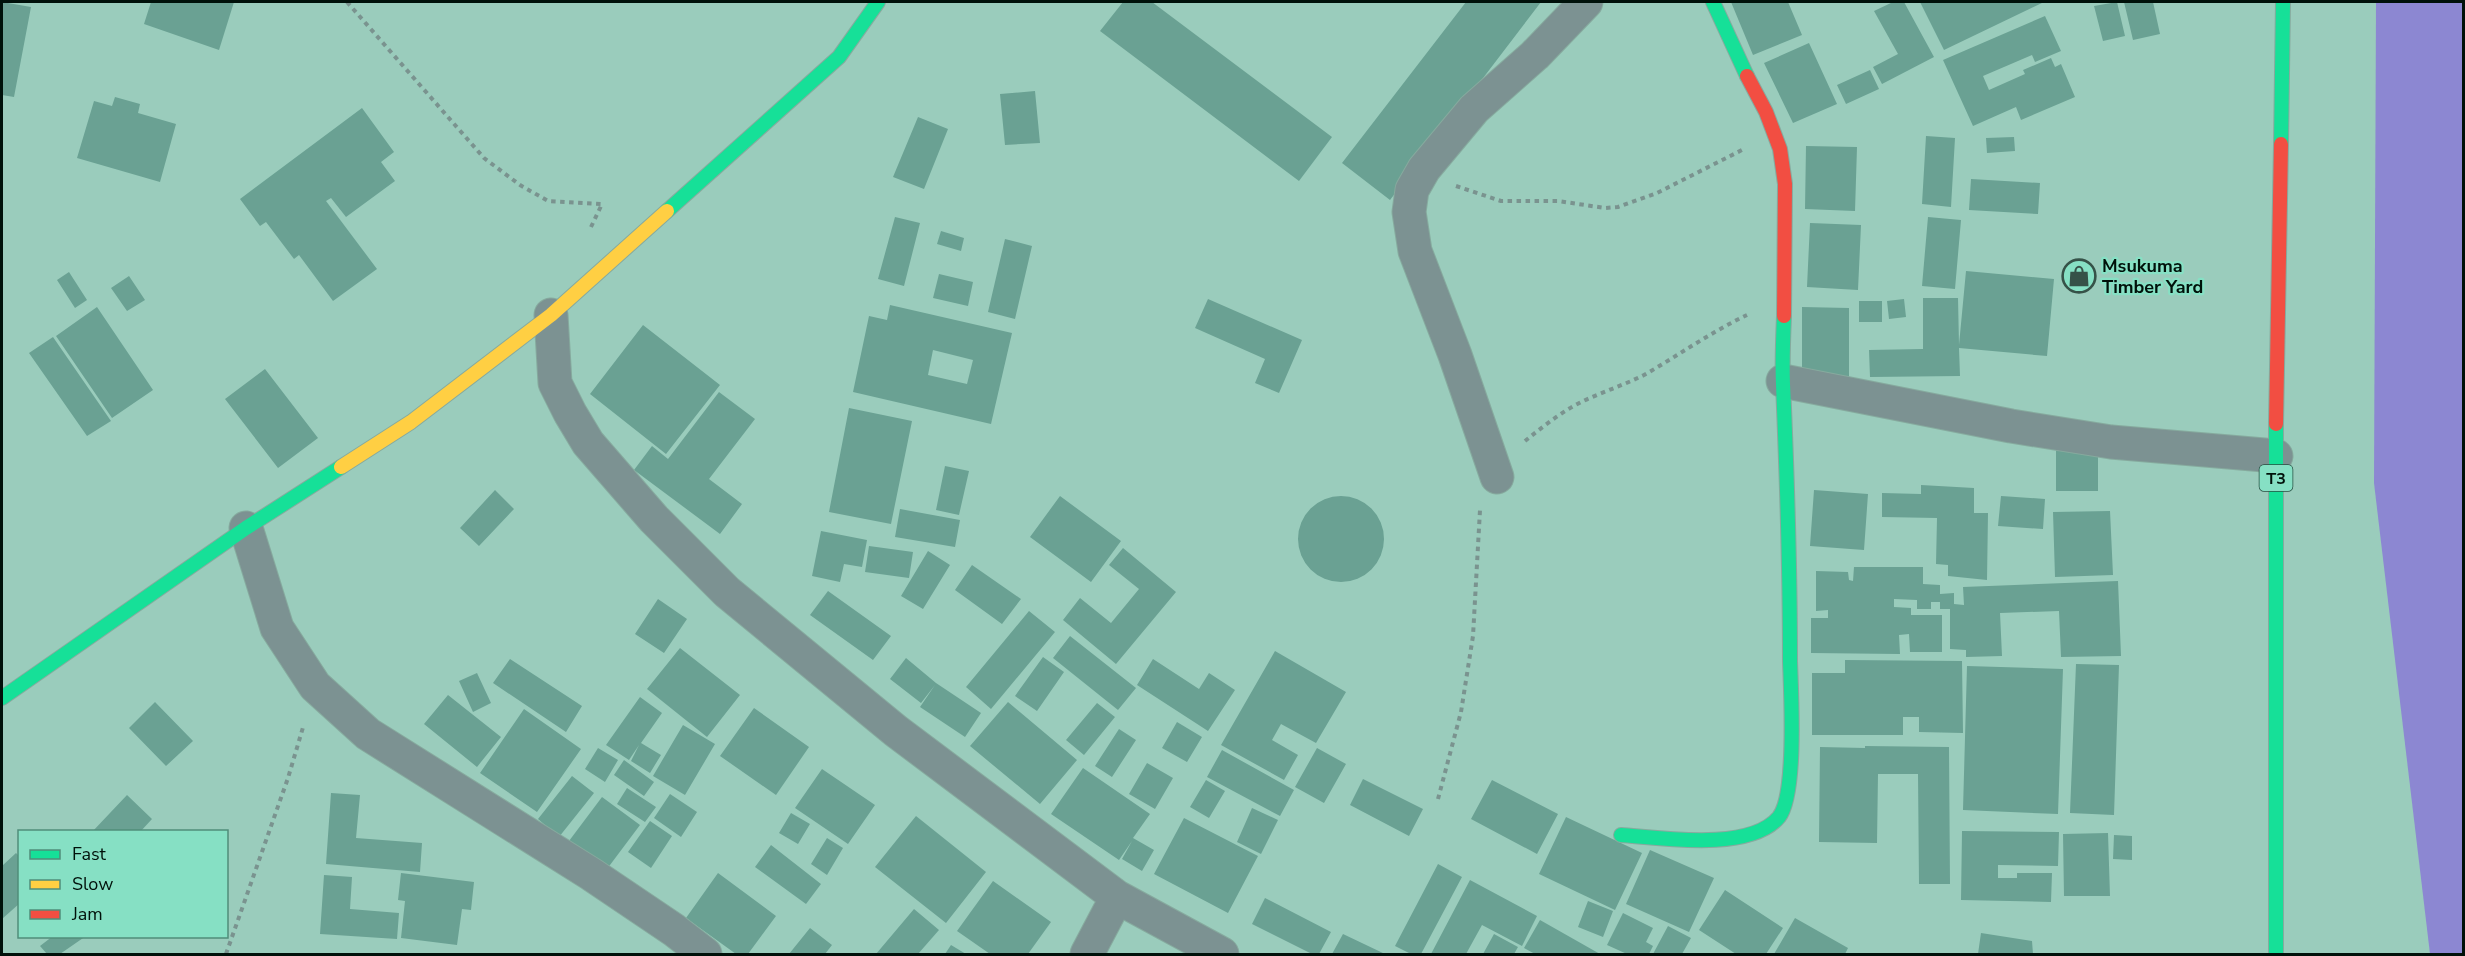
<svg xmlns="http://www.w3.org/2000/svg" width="2465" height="956" viewBox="0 0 2465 956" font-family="'Nunito Sans',sans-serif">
<rect width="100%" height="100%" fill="#9accbc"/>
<path fill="#8c87d2" d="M2376,2H2463V954H2430L2374,483Z"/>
<path fill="#6aa193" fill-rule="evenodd" d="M2,2L31,7L14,97L2,95Z
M151,2H234L219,50L144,24Z
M1123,2H1152L1332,137L1299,181L1100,31Z
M1466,2H1541L1390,200L1342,163Z
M1731,2H1788L1802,35L1753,55Z
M1893,2H1904L1934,57L1882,84L1873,67L1898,54L1874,11Z
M1920,2H2044L1944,50Z
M2117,2L2125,36L2103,41L2094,6Z
M2124,2H2153L2160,34L2133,40Z
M2045,16L2061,51L2035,62L2032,55L1983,76L1989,90L2025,74L2023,70L2051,58L2055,67L2061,64L2075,97L2021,120L2016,107L1973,126L1943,60Z
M1809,43L1837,104L1793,123L1764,63Z
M1870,70L1879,89L1846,104L1837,85Z
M1035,91L1040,143L1005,145L1000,94Z
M115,97L140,104L138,113L176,124L160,182L77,158L94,101L112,106Z
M362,108L394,152L381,162L395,181L346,217L331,198L326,201L377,269L333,301L299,255L294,259L266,222L260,226L240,199Z
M918,117L948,129L924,189L893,177Z
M1926,136L1955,138L1951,207L1922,204Z
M2014,137L2015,151L1987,153L1986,138Z
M1806,146L1857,147L1855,211L1805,209Z
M1971,179L2040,183L2038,214L1969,210Z
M895,217L920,223L904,286L878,279Z
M1928,217L1961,220L1955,289L1922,286Z
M1810,223L1861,225L1858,290L1807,287Z
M941,231L964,238L961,251L937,244Z
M1005,239L1032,246L1015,319L988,312Z
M1966,271L2054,279L2047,356L1959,348L1960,376L1870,377L1869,350L1923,349V298H1958L1959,345Z
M69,272L87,300L75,308L57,280Z
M939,274L973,282L968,306L933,298Z
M129,276L145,300L127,311L111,288Z
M1208,299L1302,340L1279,393L1255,383L1265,359L1195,328Z
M1904,299L1906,317L1889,319L1887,301Z
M1859,301H1882V322H1859Z
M890,305L1012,333L991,424L853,392L869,316L887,320ZM933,350L973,360L967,384L928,375Z
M97,307L153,390L112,418L56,336Z
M1802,307L1849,308V377L1802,376Z
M643,325L720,385L666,454L590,394Z
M53,337L111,421L87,436L29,353Z
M265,369L318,438L278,468L225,399Z
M719,392L755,419L709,479L742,504L720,534L634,470L652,446L668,459Z
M849,408L912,421L891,524L829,512Z
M2056,448H2098V491H2056Z
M945,466L969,471L959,515L936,510Z
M1921,485L1974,488V513H1988L1987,580L1948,576V565L1936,564L1937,518L1882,517V493L1921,494Z
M495,490L514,509L479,546L460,528Z
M1814,490L1868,494L1864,550L1810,546Z
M1060,496L1121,541L1091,582L1030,537Z
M2001,496L2045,499L2043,529L1998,526Z
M1298 539a43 43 0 1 1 86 0a43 43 0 1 1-86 0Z
M900,509L960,520L955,547L895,537Z
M2110,511L2113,575L2055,577L2053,512Z
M821,531L867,540L862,567L844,564L840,582L812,576Z
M869,546L913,552L909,578L865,572Z
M1123,548L1176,592L1116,664L1063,620L1080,598L1111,623L1139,589L1109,565Z
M928,551L950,565L923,609L901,596Z
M972,565L1021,599L1002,624L955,590Z
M1854,567H1923V584L1940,585V594L1954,593V604L1964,605L1963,587L2118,581L2121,656L2061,657L2059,611L2000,613L2002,656L1966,657V650L1950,649V609H1940V602H1931V609H1917V600L1894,599V607L1911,608V615H1942V652H1910L1909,634L1899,635L1900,654L1811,653V618H1828V610L1816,611V571L1848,572L1849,580L1853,581Z
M828,591L891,636L873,660L810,615Z
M658,599L687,619L664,653L635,634Z
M1029,611L1055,632L991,709L966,687Z
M1070,636L1136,688L1118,710L1053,658Z
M680,648L740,695L707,737L647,689Z
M1275,651L1346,692L1316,743L1281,724L1272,740L1298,755L1284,780L1221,745Z
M1043,657L1064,672L1037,711L1015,696Z
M906,658L936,683L981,713L965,737L920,707L935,685L921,703L890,679Z
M510,659L582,706L566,732L493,683Z
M1153,659L1199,689L1209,673L1235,690L1208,731L1137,685Z
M1845,660L1962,661L1963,733L1919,732V717H1903V735H1812V673H1845Z
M2076,664L2119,665L2114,815L2070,813Z
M1967,666L2063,669L2058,814L1963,810Z
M477,673L491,703L473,712L459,681Z
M448,695L501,737L477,767L424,724Z
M640,697L662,713L641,743L661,755L650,773L631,761L639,745L629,760L606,745Z
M155,702L193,741L166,766L129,728Z
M1008,702L1077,760L1040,804L970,746Z
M1097,703L1115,717L1084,755L1066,740Z
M754,708L809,747L776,795L720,756Z
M524,709L581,749L537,812L480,773Z
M1177,722L1202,737L1187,762L1162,748Z
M683,725L715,744L685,795L653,776Z
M1119,729L1136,740L1112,777L1095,766Z
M1865,746L1949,747L1950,884H1919L1918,774H1878L1877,843L1819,842L1820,747L1865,748Z
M598,748L618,760L605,782L585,769Z
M1317,748L1346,764L1324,803L1295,787Z
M1222,750L1294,790L1280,816L1207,777Z
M624,760L654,782L644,796L614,775Z
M1147,763L1173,778L1155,809L1129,794Z
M1083,768L1150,814L1133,838L1154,850L1142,871L1122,859L1132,841L1119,860L1051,814Z
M822,769L875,805L848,844L795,808Z
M572,776L594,793L559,837L538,819Z
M1363,779L1423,809L1409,836L1350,805Z
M1206,780L1225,791L1209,818L1190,807Z
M1492,780L1558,814L1537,854L1471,819Z
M627,788L656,807L645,822L617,804Z
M331,793L360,795L356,838L422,843L420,872L326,864Z
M670,794L697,812L681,837L654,818Z
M127,795L152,819L140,832H92Z
M602,797L640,825L604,873L566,845Z
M1252,808L1278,820L1261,854L1237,842Z
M791,813L810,824L798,844L779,833Z
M916,816L986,872L946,923L875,867Z
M1566,817L1642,853L1615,910L1539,874Z
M1184,818L1258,856L1228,913L1154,874Z
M650,821L672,836L651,868L628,852Z
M1962,831L2059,832L2058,866L1998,865V878H2017V873H2052L2051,902L1961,900Z
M2108,833L2110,896H2064L2063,834Z
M2114,835L2132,836V860L2113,859Z
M827,838L843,848L827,875L811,864Z
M771,845L821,884L806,904L755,867Z
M1650,850L1714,878L1689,932L1626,904Z
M16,853L20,857V903L2,919V866Z
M1438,864L1462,877L1421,954H1411L1395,946Z
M401,873L474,882L471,910L462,909L457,945L401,938L405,901L398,900Z
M718,873L776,916L748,954H736L686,918Z
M324,875L352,877L350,909L399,913L397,939L320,934Z
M1470,880L1537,916L1522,946L1482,925L1466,954H1431Z
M993,881L1051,922L1028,954H990L957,931Z
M1725,890L1783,928L1766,954H1736L1699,930Z
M1265,898L1331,932L1319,954H1312L1252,924Z
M1588,901L1613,911L1603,937L1578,927Z
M914,909L939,930L918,954H876Z
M1623,913L1653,928L1646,942L1653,946L1649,954H1627L1607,945Z
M1795,918L1848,948L1845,954H1774Z
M1540,920L1600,954H1535L1524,948Z
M1668,926L1691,938L1682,954H1653Z
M810,928L832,945L825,954H789Z
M1981,933L2032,941L2033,954H1978Z
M1343,934L1385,954H1332Z
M1494,934L1518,947L1514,954H1483Z
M53,936H86L60,954H47L40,946Z
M951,945L966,954H945Z"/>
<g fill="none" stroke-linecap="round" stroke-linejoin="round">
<g stroke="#86aa9e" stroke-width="35">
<path id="street" d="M551,315L555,383L570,413L588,443L654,519L727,592L896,731L1117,897L1222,954
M1783,381L2011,426L2111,442L2276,456
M1497,477L1455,355L1415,251L1409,212L1412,190L1424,169L1474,109L1535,55L1586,2
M246,528L277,628L315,686L368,734L591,874L674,930L705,954
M1087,954L1117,897"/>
</g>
<g stroke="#86aa9e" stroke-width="16">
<path id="fast" d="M1713,2L1747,76
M2281,144L2283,2
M667,211L839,57L878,2
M2,698L246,528L341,467
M1621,835C1661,838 1750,852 1779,817C1797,794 1791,692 1790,661C1790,568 1787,476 1783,384C1782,362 1783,339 1784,316
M2276,954V424"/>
</g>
<g stroke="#86aa9e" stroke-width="16">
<path id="slow" d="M341,467L411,422L551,315L667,211"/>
</g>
<g stroke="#86aa9e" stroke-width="16">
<path id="jam" d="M1747,76L1766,112L1780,149L1785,184L1784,316
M2276,424L2281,144"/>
</g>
<path stroke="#7a938f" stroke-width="4" stroke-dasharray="4.5 4.5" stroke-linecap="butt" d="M347,2L484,158L520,185L548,201L602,204L591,227
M1456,186L1501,201H1558L1605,208L1618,207L1657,193L1742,150
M1525,441C1545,425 1566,408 1590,398C1608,390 1626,384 1644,375C1679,355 1711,332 1747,315
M1438,799L1461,712L1473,636L1480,510
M226,954L288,778L304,724"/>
<use href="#street" stroke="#7c9292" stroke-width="33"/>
<use href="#fast" stroke="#16e098" stroke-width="14"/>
<use href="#slow" stroke="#ffcf43" stroke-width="14"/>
<use href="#jam" stroke="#f24e42" stroke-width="14"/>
</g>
<defs>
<g id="shop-ring" transform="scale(1.725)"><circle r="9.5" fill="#86e0c4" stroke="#365248" stroke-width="1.5"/><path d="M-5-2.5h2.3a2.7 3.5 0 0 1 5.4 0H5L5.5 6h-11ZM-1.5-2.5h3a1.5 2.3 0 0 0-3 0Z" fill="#365248"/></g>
</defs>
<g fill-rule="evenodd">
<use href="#shop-ring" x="2079" y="276"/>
</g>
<g text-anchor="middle" stroke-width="4.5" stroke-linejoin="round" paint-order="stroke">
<rect fill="#86e0c4" stroke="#284f42" stroke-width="1.5" x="2259.5" y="465" width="33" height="26" rx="4.5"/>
<g font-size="16" font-weight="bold" fill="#00110a">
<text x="2276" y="484">T3</text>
</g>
<g font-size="18" font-weight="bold" fill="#00110a" stroke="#86e0c4" text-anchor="start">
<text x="2102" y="272">Msukuma<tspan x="2102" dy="21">Timber Yard</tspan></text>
</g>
</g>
<rect width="2465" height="956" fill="none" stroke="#00110a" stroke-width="6"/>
<rect x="18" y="830" width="210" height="108" fill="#86e0c4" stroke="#508d7a" stroke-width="1.5"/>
<rect x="30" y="850" width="30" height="9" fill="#16e098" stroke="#508d7a" stroke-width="1.5"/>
<text x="72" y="860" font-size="18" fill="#00110a">Fast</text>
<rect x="30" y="880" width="30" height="9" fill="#ffcf43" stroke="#508d7a" stroke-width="1.5"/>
<text x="72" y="890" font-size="18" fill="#00110a">Slow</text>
<rect x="30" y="910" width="30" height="9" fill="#f24e42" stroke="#508d7a" stroke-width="1.5"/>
<text x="72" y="920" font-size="18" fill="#00110a">Jam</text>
</svg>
